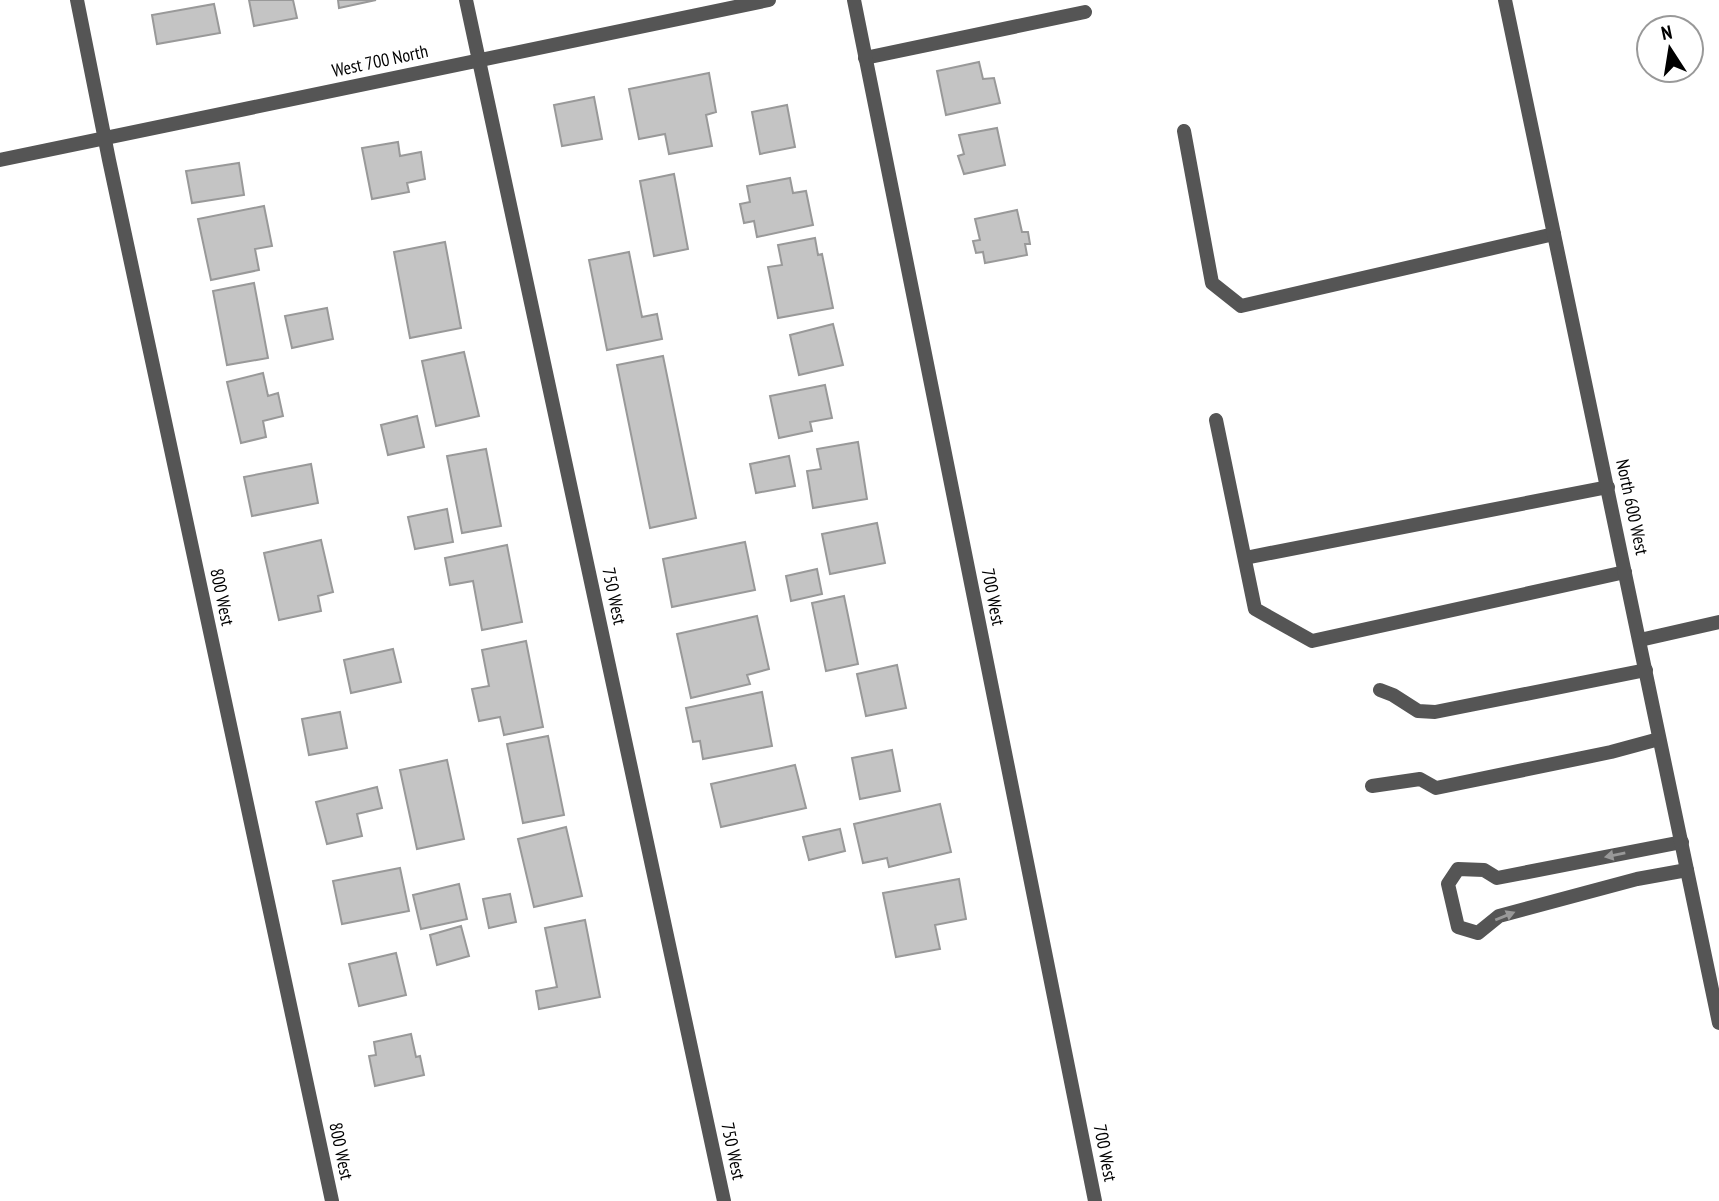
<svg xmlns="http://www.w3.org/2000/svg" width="1719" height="1201" viewBox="0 0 1719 1201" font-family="'PT Sans Narrow',sans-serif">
<rect width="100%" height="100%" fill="#fff"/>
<path fill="#c4c4c4" stroke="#999" stroke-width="2" d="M249,0H293L297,18L254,26Z
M338,0H376L339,8Z
M214,4L220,33L157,44L152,15Z
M979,62L983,79L994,78L1000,103L946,115L937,71Z
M709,73L716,112L706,115L712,146L669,154L665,134L639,139L629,89Z
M594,97L602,139L562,146L554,105Z
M787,105L795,147L760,154L752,112Z
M997,128L1005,165L964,174L958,156L964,154L959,135Z
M398,142L400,156L421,152L425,179L407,183L409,192L372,199L362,148Z
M239,163L244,195L192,203L186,171Z
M674,174L688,249L654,256L640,181Z
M790,178L793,193L806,191L813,225L757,237L754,221L744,223L740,204L750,202L747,186Z
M264,206L272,246L255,249L259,270L211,280L198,219Z
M1017,210L1022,232H1028L1030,244H1025L1027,255L985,263L983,252L976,253L973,241L980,240L975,219Z
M815,238L818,255L822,254L833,308L778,318L768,267L782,265L778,245Z
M445,242L461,328L410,338L394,252Z
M629,252L642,317L657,314L662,339L607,350L589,260Z
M254,283L268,358L227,365L213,291Z
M327,308L333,339L292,348L285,316Z
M833,324L843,365L799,375L790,335Z
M464,352L479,416L436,426L422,361Z
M663,356L696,518L650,528L617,365Z
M263,373L268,396L278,393L283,416L263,421L266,437L241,443L227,382Z
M825,385L832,418L810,422L812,431L779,438L770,396Z
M417,416L424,447L388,455L381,425Z
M858,442L867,499L813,508L807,471L821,469L817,449Z
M486,449L501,526L462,533L447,456Z
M789,456L795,486L756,493L750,464Z
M311,464L318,503L252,516L244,477Z
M447,509L453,542L415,549L408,517Z
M877,523L885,563L830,574L822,534Z
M321,540L333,592L318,596L321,611L279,620L264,553Z
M745,542L755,590L672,607L663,559Z
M507,545L522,622L482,630L473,581L450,585L445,558Z
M817,569L822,594L791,601L786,576Z
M844,596L858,664L826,671L812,603Z
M757,616L769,669L747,675L750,684L691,698L677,634Z
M526,641L543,727L504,735L500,717L479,721L472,689L489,686L482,650Z
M393,649L401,682L351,693L344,660Z
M897,665L906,708L866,716L857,674Z
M762,692L772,746L703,759L700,741L693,742L686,708Z
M340,712L347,748L309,755L302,719Z
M548,736L564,815L523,823L507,744Z
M892,750L900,791L860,799L852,758Z
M447,760L464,839L417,849L400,770Z
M795,765L806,808L721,827L711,784Z
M377,787L382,808L357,814L362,836L327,844L316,802Z
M940,804L951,852L889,867L887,858L863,863L854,824Z
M566,827L582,896L534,907L518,839Z
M840,829L845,851L809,860L803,837Z
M400,868L409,911L342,924L333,881Z
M959,879L966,919L935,925L940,949L896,957L883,893Z
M459,884L467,919L421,929L413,895Z
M510,894L516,922L489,928L483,899Z
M585,920L600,997L539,1009L536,991L557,987L545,928Z
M461,926L469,956L437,965L430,935Z
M396,953L406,995L359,1006L349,964Z
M411,1034L416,1057L420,1056L424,1075L375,1086L369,1056L376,1055L374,1042Z"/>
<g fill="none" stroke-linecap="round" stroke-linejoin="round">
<path stroke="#555" stroke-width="14" d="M865,58L1085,12
M1184,131L1212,283L1241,306L1554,234
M1216,420L1255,609L1312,641L1625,572
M1245,558L1608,487
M1380,690L1393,695L1418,711L1435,712L1646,670
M1372,786L1420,779L1436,788L1611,752L1659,739
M1682,842L1497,878L1484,870L1458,869L1448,884L1458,927L1478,933L1499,916L1637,879L1687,870"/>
<path stroke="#555" stroke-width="14" d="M77,0L109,160L332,1201
M466,0L724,1201
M854,0L1095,1201
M1505,0L1719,1023
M0,160L769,0
M1640,640L1719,622"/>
</g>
<defs><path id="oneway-solid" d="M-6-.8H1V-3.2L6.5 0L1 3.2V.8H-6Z" transform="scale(1.75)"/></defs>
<g fill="#999">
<use href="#oneway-solid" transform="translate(1615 855) rotate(169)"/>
<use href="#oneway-solid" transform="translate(1505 916) rotate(-22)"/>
</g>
<g text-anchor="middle" stroke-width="5" stroke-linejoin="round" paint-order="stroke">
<g font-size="18" fill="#000" stroke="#fff">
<text transform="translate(380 61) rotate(-12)" y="6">West 700 North</text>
<text transform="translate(1632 507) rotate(78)" y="6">North 600 West</text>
<text transform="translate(614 596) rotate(78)" y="6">750 West</text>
<text transform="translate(222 597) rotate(78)" y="6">800 West</text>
<text transform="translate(993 597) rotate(79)" y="6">700 West</text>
<text transform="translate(341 1151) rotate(78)" y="6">800 West</text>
<text transform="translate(733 1151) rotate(78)" y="6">750 West</text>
<text transform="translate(1105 1153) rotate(79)" y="6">700 West</text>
</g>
</g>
<g transform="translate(1670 49) rotate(348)"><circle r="33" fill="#ffffff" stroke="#999999" stroke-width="2"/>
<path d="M0-5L12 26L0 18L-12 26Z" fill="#000000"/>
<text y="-10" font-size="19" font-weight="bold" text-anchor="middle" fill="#000000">N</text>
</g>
</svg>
